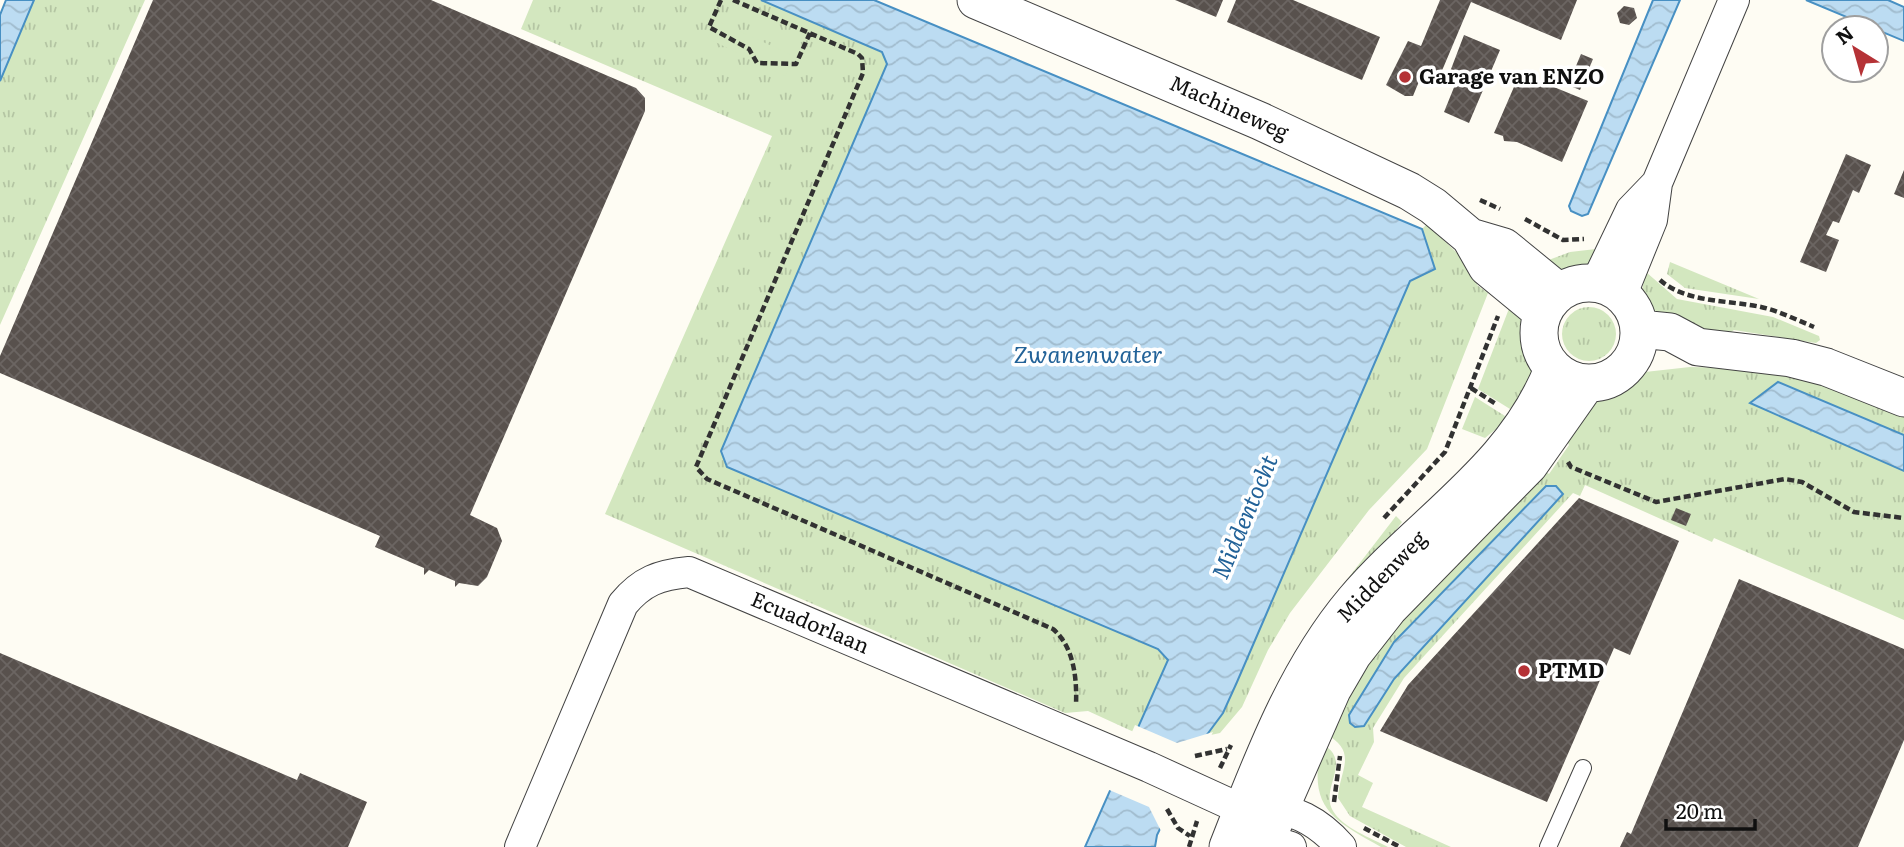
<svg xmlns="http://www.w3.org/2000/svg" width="1904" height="847" viewBox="0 0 1904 847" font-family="Literata,serif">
<defs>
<pattern id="grass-tufts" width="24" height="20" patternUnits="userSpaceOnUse" patternTransform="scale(1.75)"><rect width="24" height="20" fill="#d3e7bf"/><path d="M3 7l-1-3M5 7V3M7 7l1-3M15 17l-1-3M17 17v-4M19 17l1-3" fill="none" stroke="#b4c5a3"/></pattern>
<pattern id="water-waves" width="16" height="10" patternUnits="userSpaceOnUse" patternTransform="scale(1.75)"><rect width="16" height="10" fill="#bcdcf2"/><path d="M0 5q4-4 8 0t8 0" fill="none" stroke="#a1bcce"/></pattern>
<pattern id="building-cross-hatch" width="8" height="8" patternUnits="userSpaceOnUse" patternTransform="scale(1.75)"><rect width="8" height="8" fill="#58514d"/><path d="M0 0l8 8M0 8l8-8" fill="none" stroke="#6b6562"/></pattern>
</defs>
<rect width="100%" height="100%" fill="#fefcf3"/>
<path fill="url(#grass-tufts)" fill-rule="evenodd" d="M34,0H145L0,325V81Z
M533,0H761L882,52L887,64L727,467L1158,649L1168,660L1136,733L1088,711L1065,713L605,514L772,136L521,29Z
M1427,224L1482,277L1477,285L1488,293L1427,449L1369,510L1290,613L1268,650L1242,707L1220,733L1206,736L1223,713L1237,682L1410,281L1435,269L1422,229Z
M1596,249L1591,264C1574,276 1561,275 1546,261L1570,252Z
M1670,262L1759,299L1685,288L1667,274Z
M1646,272L1677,299L1773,317L1819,336L1820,340L1816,343L1734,330L1724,337L1652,314L1641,295Z
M1510,306L1526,320L1534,371L1522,410L1513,405L1510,409L1478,389Z
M1562 334a27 27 0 1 1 54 0a27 27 0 1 1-54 0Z
M1690,367L1738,368L1819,380L1904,414V435L1778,382L1750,403L1904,471V620L1714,538L1712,542L1585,485L1580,496L1573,493L1404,678L1373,728L1374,742L1358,775L1373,783L1362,807L1451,847H1406L1350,816L1338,798C1339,770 1360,752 1324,733L1354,669L1544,470L1549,474L1569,445L1565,437L1593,398L1620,388L1645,372ZM1546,487L1562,494L1393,679L1364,726L1349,715L1394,642Z
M1475,397L1505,416L1501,425L1485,438L1462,429Z
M1396,516L1402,522L1272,699L1309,629Z
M1322,744C1354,761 1319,788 1333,811C1343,828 1371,838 1388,847H1381C1331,819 1307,807 1322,744Z"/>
<path fill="#d3e7bf" d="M717,21L794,56L785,76L707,38Z"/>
<path fill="url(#water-waves)" stroke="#4890c3" stroke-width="2" d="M6,0H34L0,81V15Z
M761,0H874L1422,229L1435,269L1410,281L1237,682L1223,713L1206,736L1157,835L1155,847H1085L1168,660L1158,649L727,467L721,451L887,64L882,52Z
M1653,0H1680L1588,214L1582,216L1571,211L1569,206Z
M1806,0H1888L1904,7V41Z
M1778,382L1904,435V471L1750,403Z
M1546,486H1556L1563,494L1394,679L1364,726L1355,727L1350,723L1349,715L1394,642Z"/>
<path fill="#fefcf3" d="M1135,725L1177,743L1213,732L1162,833L1149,807L1107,789Z"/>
<path fill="url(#building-cross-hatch)" d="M153,0H431L636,88L645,98V111L470,515L497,528L502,541L487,577L478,586L459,583L455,587V581L429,570L424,575V568L375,547L380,536L0,373V356Z
M1175,0H1223L1216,17Z
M1236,0H1293L1380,37L1362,80L1227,22Z
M1440,0H1577L1561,40L1471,2L1441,73L1425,67L1413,96H1405L1386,85L1408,41L1421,46Z
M1624,6L1634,8L1637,18L1629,25L1620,23L1617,13Z
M1464,35L1500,50L1469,123L1444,112L1457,80L1448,77Z
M1581,54L1593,59L1580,90L1568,85Z
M1520,73L1588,101L1562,162L1517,142L1504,141L1503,136L1494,133Z
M1846,154L1871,165L1859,193L1853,190L1839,223L1833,221L1826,235L1839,240L1826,272L1800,262Z
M1904,170V198L1894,194Z
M1579,498L1679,541L1630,655L1614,648L1547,802L1380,731L1408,685Z
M1676,508L1691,514L1686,526L1671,520Z
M1739,579L1904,649V740L1858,847H1620L1627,832L1631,834Z
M0,653L297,780L300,773L367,802L348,847H0Z"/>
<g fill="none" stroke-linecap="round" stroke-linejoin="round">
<g stroke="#434343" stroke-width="18">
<path id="service" d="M1548,847L1583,768"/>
</g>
<g stroke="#434343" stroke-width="32">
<path id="minor" d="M1596,283L1631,210L1657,183
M1622,294L1652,220L1657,183L1734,0
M1260,809C1292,806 1320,823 1341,847
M520,847L623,604C642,581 659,575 689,572L1149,767L1243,810L1266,839L1291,847"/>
</g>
<g stroke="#434343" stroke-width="39">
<path id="tertiary" d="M976,0L1260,121L1409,191L1433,206L1470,237L1487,267L1543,313
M1470,237L1504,247L1559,292
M1539 333a50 50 0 1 1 100 0a50 50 0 1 1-100 0Z
M1640,329L1670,332L1698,347L1791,358L1826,367L1904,398
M1228,847C1261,763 1295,671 1354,601C1420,523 1514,469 1553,369
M1263,847L1332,690L1353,654L1389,608L1529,465L1586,384"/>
</g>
<path stroke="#323232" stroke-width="4.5" stroke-dasharray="7 3.5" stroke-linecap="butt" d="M721,0L709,27L749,49L757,63L796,64L810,33
M733,0L858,54L862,58L863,73L696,467L707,479L1053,629C1074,647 1077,678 1076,705
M1480,200L1500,209
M1525,219L1563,240L1584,239
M1660,280C1686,303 1729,300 1761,307C1779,311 1797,320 1814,327
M1471,388L1496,404
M1568,462L1571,467L1656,502L1785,479L1802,482L1854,512L1904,518
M1384,518L1445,452L1498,316
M1195,756L1227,749
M1220,768L1231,745
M1334,802L1340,756
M1167,809L1178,828L1190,836
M1364,828L1400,847
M1189,847L1197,821"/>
<use href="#service" stroke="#fff" stroke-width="16"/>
<use href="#minor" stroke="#fff" stroke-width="30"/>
<use href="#tertiary" stroke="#fff" stroke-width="37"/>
</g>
<g fill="#b53236" stroke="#fff" stroke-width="2.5">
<circle cx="1405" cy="77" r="7"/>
<circle cx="1524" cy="671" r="7"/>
</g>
<g text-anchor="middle" stroke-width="7" stroke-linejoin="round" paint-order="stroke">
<g font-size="21" font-weight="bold" fill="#101010" stroke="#fff" text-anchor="start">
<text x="1419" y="84">Garage van ENZO</text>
<text x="1538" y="678">PTMD</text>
</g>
<g font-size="21" fill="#101010" stroke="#fff">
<text transform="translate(1229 108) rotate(24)" y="7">Machineweg</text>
<text transform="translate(1382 577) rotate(-46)" y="7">Middenweg</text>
<text transform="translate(810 623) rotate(23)" y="7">Ecuadorlaan</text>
</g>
<g font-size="23" font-style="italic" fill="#226298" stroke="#fff">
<text x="1088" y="363">Zwanenwater</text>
<text transform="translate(1245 517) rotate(-67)" y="8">Middentocht</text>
</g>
</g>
<g transform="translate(1855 49) rotate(323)"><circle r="33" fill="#ffffff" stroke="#9f9f9f" stroke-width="2"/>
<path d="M0-5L12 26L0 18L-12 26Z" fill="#b53236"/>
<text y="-10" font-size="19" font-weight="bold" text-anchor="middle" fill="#101010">N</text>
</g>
<path d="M1666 819v10h89v-10" fill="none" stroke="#101010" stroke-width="3.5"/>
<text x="1676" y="819" font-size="21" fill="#101010" stroke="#ffffff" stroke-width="5" paint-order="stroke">20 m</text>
</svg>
